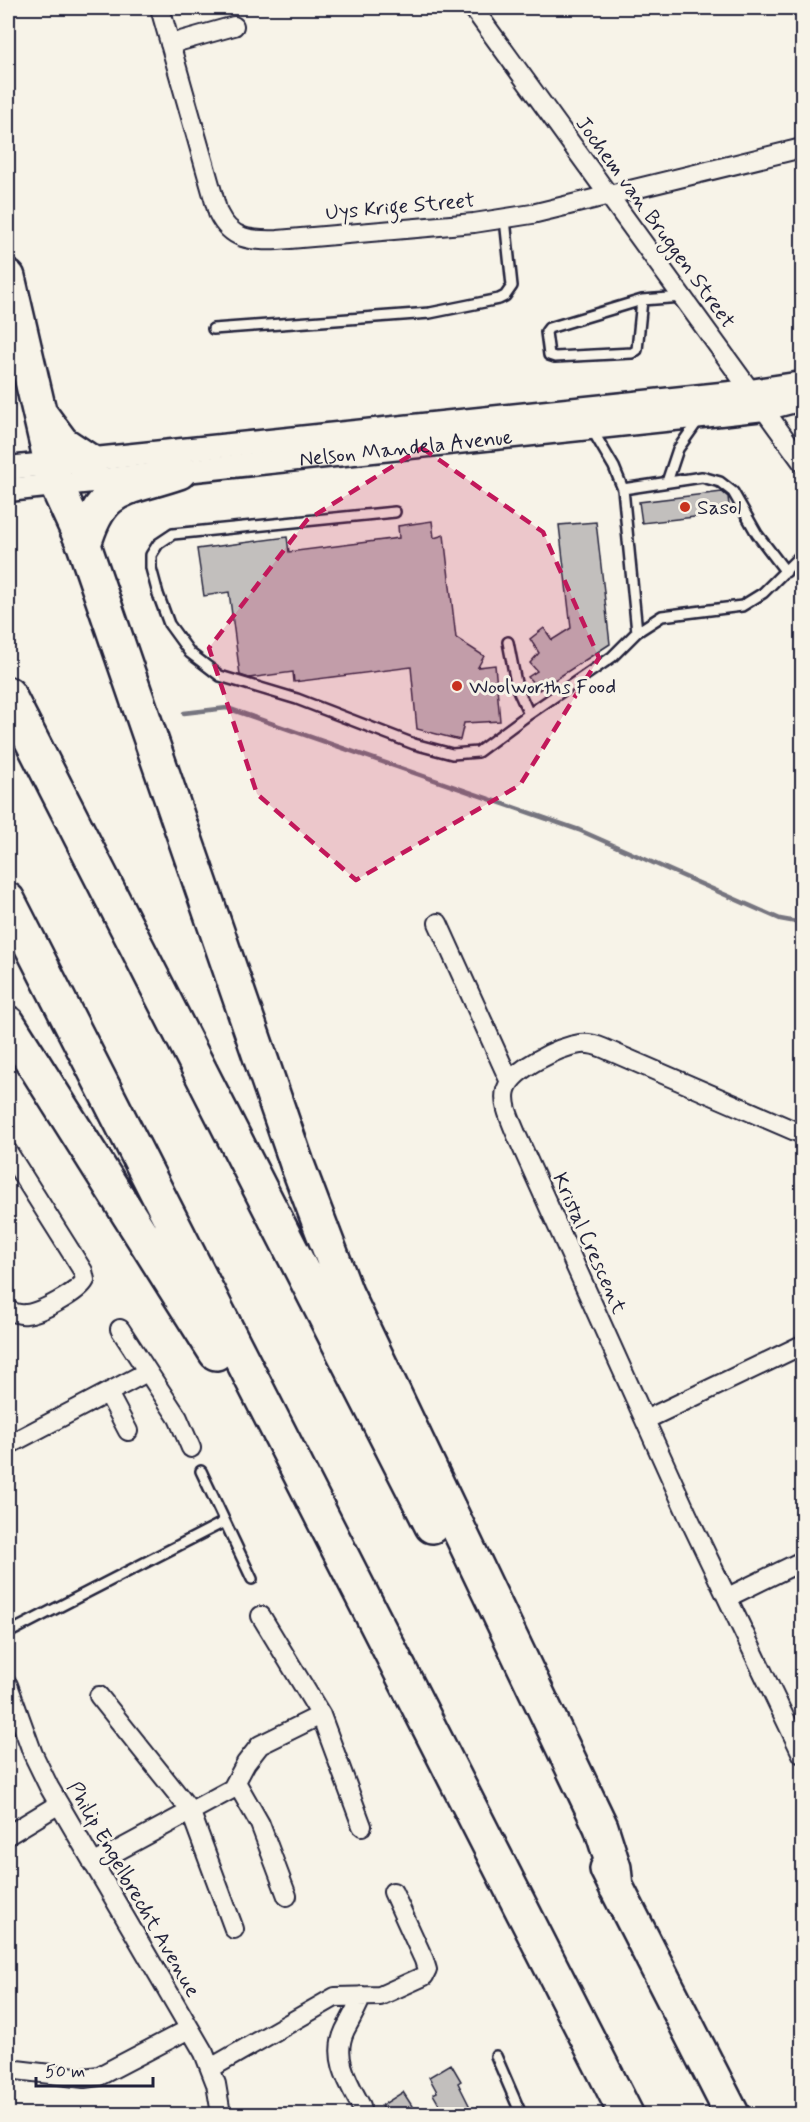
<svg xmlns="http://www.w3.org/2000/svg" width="810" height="2122" viewBox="0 0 810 2122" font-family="Mynerve,sans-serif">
<rect width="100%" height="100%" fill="#f7f3e8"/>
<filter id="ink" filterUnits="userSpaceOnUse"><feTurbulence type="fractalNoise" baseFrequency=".0167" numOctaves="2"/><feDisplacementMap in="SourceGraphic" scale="12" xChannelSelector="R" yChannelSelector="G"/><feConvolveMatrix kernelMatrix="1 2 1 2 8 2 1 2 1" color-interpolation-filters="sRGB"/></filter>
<g filter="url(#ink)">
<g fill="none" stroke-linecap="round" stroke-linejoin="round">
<path stroke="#76747f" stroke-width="4.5" d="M184,713L227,708L579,830L780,919L802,923"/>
</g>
<path fill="#c2bfbd" stroke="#22223b" stroke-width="1.5" d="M722,492L728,497L730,513L642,523L639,502Z
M432,521L434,538L444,535L456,638L484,656L478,667L495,665L500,721L464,723L460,740L417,729L411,667L294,682L293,672L249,678L240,675L229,592L204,596L197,549L287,537L289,552L399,538L398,526Z
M596,522L610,644L539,690L528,677L537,671L530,663L539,653L530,639L544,628L552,640L571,628L559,525Z
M451,2064L461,2081L458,2083L474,2115H445L433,2094L437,2092L429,2077Z
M403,2092L414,2109L405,2115H386L381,2106Z"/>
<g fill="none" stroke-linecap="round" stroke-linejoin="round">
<g stroke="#22223b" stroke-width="14">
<path id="service" d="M642,300L637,350L632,353L555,357L549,355L546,332L549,328L642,300L683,297
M213,329L430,313L499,299L505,296L512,286L505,219
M591,428L614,467L623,489L637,632
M667,482L678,449L700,418
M623,489L702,477L720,482L733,492L757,534L786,572
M395,512L173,534L158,544L151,555V568L158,594L169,624L190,653L220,676L297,699L414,744L452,754L478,752L529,714
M508,642L517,688L529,714L612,657L637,632L662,616L742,606L763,593L802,554
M201,1471L252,1579
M8,1633L224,1522
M496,2056L521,2114"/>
</g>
<g stroke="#22223b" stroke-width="22">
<path id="minor" d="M160,8L218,213C231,240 251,241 278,240L474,223L532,214L802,148
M473,8L802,462
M170,44L234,26
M438,923L510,1082
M802,1134L603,1048C596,1045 588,1043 580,1044C559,1047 512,1069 506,1090C502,1105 512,1123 517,1136L688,1516L802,1754
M8,1152L83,1271L85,1280C79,1292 40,1313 26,1314C19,1315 14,1313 8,1310
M120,1329L178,1418L191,1448
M108,1393L128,1431
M645,1420L802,1345
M8,1445L147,1372
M728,1597L802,1561
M8,1685L33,1754L49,1787L204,2053L216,2084L221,2114
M99,1696L190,1810L234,1929
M321,1715L362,1826
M236,1782L260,1824L287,1896
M8,1835L59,1804
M93,1864L232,1789L246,1763L260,1745L321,1715L261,1616
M211,2068L335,1997L380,1996L424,1976L427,1970L424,1960L393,1892
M8,2069L84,2078L99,2076L189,2029
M361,2106C348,2082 332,2057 345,2030C351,2019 357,2008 362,1996"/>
</g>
<g stroke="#22223b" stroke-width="27">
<g id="tertiary">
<path d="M8,468L750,391L802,383"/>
<path id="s1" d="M8,490L702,416L764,409L802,399"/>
</g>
</g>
<g stroke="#22223b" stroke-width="38">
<path id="motorway" d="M8,277L56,484L84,545L297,1164L346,1293L601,1827L614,1868L616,1887
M42,416L62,443L89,461
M84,545C102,483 124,491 179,472
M8,694L432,1526
M8,900L626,2114
M8,1023L216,1353
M607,1869L732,2114"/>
</g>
<use href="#service" stroke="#f7f3e8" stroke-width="9"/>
<use href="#minor" stroke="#f7f3e8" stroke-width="18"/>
<use href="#tertiary" stroke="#f7f3e8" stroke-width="22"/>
<use href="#motorway" stroke="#f7f3e8" stroke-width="33"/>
</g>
</g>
<path fill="#c2185b" fill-opacity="0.2" stroke="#c2185b" stroke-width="4.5" stroke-dasharray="12 8" stroke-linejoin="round" d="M422,448L543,532L599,658L520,785L356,880L257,794L209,648L307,520Z"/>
<g fill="#c8321e" stroke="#f7f3e8" stroke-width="2">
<circle cx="685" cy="507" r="6"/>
<circle cx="457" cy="686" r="6"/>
</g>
<g text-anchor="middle" stroke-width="6" stroke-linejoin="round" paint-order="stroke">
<g font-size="21" fill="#22223b" stroke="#f7f3e8">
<text transform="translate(400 206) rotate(-5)" y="7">Uys Krige Street</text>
<text transform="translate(656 222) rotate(54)" y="7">Jochem van Bruggen Street</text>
<text dy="7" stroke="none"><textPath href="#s1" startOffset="400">Nelson Mandela Avenue</textPath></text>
<text transform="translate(590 1243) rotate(66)" y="7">Kristal Crescent</text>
<text transform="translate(134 1889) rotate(60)" y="7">Philip Engelbrecht Avenue</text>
</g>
<g font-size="21" fill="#22223b" stroke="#f7f3e8" text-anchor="start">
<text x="697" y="514">Sasol</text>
<text x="469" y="693">Woolworths Food</text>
</g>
</g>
<rect width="810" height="2122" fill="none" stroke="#f7f3e8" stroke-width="30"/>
<rect x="15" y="15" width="780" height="2092" fill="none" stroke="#22223b" stroke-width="2" filter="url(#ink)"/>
<path d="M36 2077v9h117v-9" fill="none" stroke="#22223b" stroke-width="3"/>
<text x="45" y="2077" font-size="18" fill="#22223b" stroke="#f7f3e8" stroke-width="4.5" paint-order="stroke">50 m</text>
</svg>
